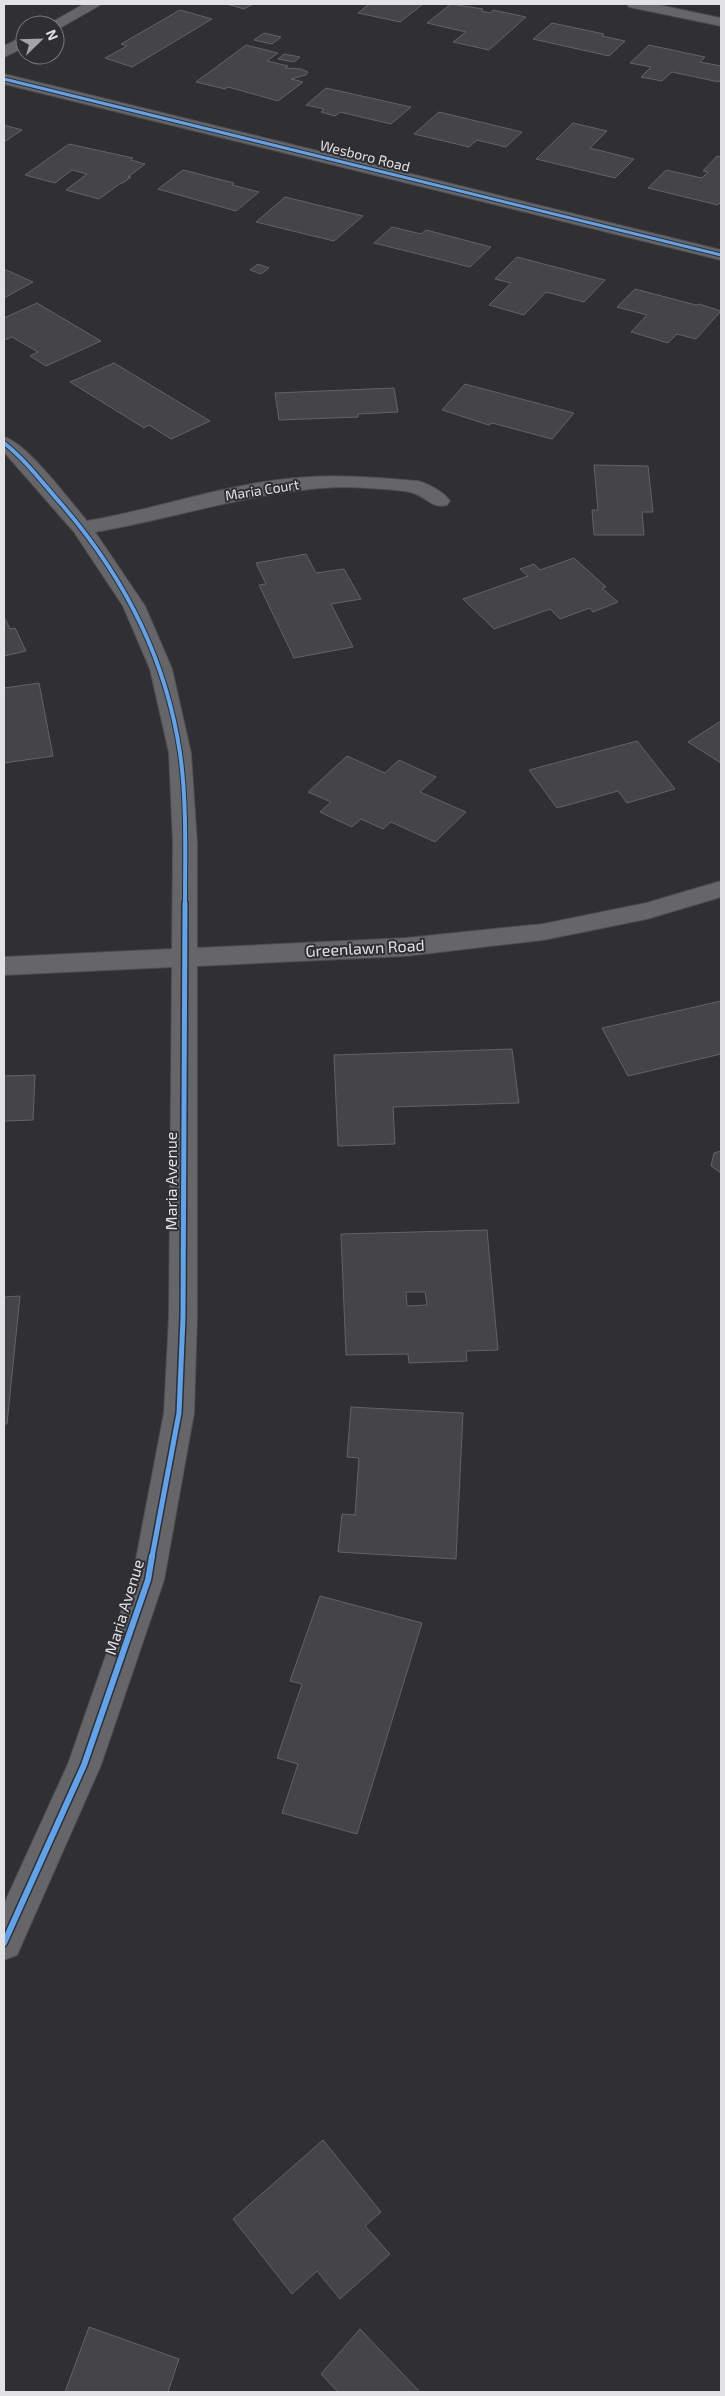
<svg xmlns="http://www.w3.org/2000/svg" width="725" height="2396" viewBox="0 0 725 2396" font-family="'Exo 2',sans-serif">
<rect width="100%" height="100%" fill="#302f31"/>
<path fill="#454446" stroke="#636264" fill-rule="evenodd" d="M227,4H253L244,9Z
M364,4H423L400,22L358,13L368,5Z
M451,4L483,9L481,11L490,13L493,10L526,17L489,50L453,42L466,32L427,23Z
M180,10L212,19L132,67L105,58L127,46L121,44Z
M552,23L604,34L602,36L625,41L609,56L533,39Z
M264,33L281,37L272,44L254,40Z
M246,45L278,53L267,61L288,66L285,68L301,69L308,72L306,75L291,79L303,82L278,101L228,87L225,89L196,82Z
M649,45L705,57L700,62L721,66V79L719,82L672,72L662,81L641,77L651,67L630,63Z
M284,54L300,57L294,62L278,59Z
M326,88L411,107L391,124L340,112L335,116L321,112L324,109L306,105Z
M439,112L522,132L506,147L477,140L469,147L414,134Z
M573,123L607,131L590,148L634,159L615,178L536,159Z
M4,125L22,130L4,142Z
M69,144L133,158L131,160L145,164L128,177H131L123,183H121L99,199L66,190L87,174L72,170L55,183L25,175Z
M717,156L721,157V201L718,205L648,188L666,170L702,178L708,172L703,171Z
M183,170L234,183L232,185L259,192L236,211L158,189Z
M285,197L363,216L334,241L256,222Z
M392,227L421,234L426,230L491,247L470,267L374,243Z
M517,257L605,280L584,302L546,292L524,315L489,305L511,283L495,279Z
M258,264L269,268L261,274L250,270Z
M4,269L33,282L4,298Z
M635,289L696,305L699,304L721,311L696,339L677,334L668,343L631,332L647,315L617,307Z
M37,303L101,341L46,366L30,356L38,352L12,337L4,340V318Z
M114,363L210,421L171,439L149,425L144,428L70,382Z
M465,384L574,413L552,439L492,423L489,425L442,410Z
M394,388L398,412L358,414V417L279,420L275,393Z
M594,465L648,466L653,512H642L644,535H594L592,510H598Z
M306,554L316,573L344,569L361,599L331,604L353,647L294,658L259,585L266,584L256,563Z
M574,558L606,587L602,588L618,602L593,612L590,608L560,619L550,609L494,629L463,599L528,576L520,569L534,564L540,570Z
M4,617L10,629L15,628L26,651L4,656Z
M39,683L53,756L4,763V688Z
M721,721V763L688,742Z
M637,741L675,789L627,803L618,791L557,808L529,770Z
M347,756L385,773L399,760L436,777L420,792L466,812L435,842L391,822L383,829L361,819L352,827L320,812L331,802L308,792Z
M721,1001V1054L628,1076L602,1028Z
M512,1049L519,1103L393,1107L395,1144L338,1146L334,1055Z
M35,1075L33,1120L4,1121V1076Z
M721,1151V1173L711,1166L714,1153Z
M487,1230L498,1350L466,1351L467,1361L409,1363L408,1354L346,1355L341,1234ZM406,1292H425L427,1305L407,1306Z
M20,1296L7,1424H4V1297Z
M351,1407L463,1413L456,1559L338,1552L342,1514L355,1515L359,1458L347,1457Z
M320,1596L422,1623L357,1834L282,1813L298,1764L277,1758L302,1684L290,1681Z
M323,2140L381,2212L365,2226L390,2254L340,2299L317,2271L292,2294L233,2219Z
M89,2327L179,2359L168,2392H65Z
M360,2329L420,2392H338L321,2374Z"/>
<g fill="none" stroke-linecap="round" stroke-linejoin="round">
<g stroke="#4d4c4e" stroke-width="2">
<path id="street" d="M84,4H102L60,28L55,30V25H47Z
M627,4H654L721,18V26L634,8L629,7Z
M25,36V47L4,57V46Z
M4,74L721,250V260L4,84Z
M4,437C27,443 70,501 87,521C157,509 225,484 296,478C337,474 377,478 418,481C429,484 444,492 450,501L447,505C431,509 427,497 413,493C403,489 350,487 337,487C254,491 176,518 95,532L145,606L172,669L191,753L197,843V948L406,938L543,924L646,903L721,881V897L647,919L543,940L406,956L197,966V1317L194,1413L164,1580L101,1765L17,1955L4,1960V1904L68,1764L132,1580L164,1413L169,1317L172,967L4,975V957L172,949L173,843L169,753L150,669L123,606L74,532L4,452Z"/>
</g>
<use href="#street" fill="#666567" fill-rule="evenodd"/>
<g stroke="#2f2e32" stroke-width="5">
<path id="cycleway-far3" d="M4,79L721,255"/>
</g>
<g stroke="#2f2e32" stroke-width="6">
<path id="cycleway-far2" d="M4,443C27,461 44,485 63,506C125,578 166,659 180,753C187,802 185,855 185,904"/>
</g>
<g stroke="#2f2e32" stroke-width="8">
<path id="cycleway-far1" d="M152,1557L179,1413L183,1317L185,903"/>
</g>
<g stroke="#2f2e32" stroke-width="9">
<path id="cycleway" d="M4,1943L84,1765L148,1580L152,1556"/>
</g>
<use href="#cycleway-far3" stroke="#60a3ed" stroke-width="3"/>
<use href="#cycleway-far2" stroke="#60a3ed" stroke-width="4"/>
<use href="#cycleway-far1" stroke="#60a3ed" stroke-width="5"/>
<use href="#cycleway" stroke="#60a3ed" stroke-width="6"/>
</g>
<g text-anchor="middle" stroke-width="4" stroke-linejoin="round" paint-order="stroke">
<g font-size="14" fill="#e2e1e4" stroke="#2f2e32">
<text transform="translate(365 156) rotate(14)" y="5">Wesboro Road</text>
<text transform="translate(262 490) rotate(-9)" y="5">Maria Court</text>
</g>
<g font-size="16" fill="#e2e1e4" stroke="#2f2e32">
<text transform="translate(365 948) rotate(-3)" y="6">Greenlawn Road</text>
<text transform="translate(171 1181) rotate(-90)" y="6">Maria Avenue</text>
<text transform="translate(124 1607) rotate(-73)" y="6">Maria Avenue</text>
</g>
</g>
<rect width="725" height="2396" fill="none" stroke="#e2e1e4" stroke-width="10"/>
<g transform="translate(40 40) rotate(67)"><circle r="24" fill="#2f2e32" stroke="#777679"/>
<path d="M0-4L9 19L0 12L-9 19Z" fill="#a4a3a5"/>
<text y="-8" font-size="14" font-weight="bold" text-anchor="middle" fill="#e2e1e4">N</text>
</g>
</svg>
